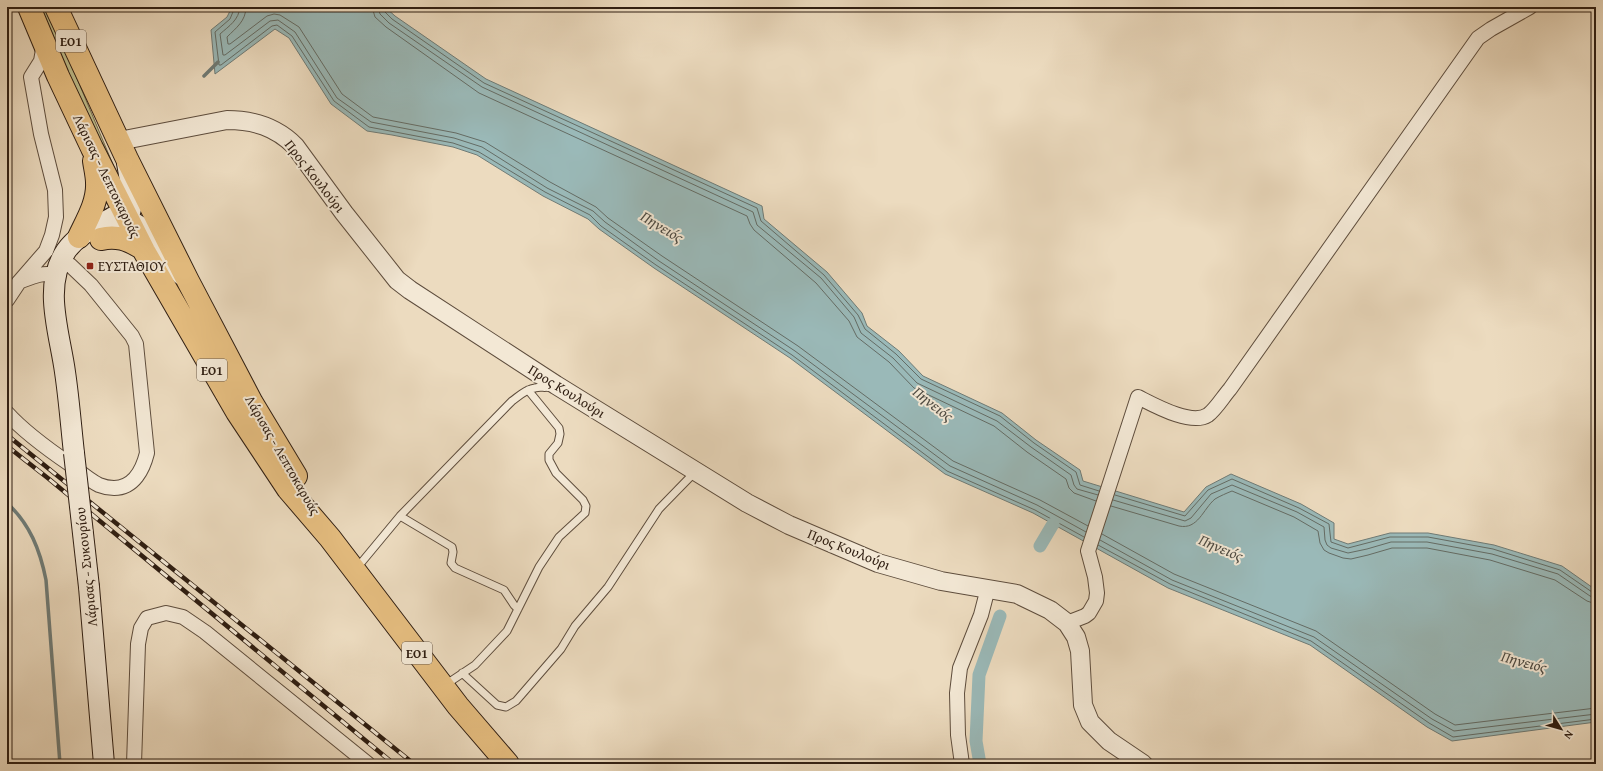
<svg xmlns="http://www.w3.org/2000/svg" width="1603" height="771" viewBox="0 0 1603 771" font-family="'Gentium Book Plus',serif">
<rect width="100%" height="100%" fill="#ecdbbf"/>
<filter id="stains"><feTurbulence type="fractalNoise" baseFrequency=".005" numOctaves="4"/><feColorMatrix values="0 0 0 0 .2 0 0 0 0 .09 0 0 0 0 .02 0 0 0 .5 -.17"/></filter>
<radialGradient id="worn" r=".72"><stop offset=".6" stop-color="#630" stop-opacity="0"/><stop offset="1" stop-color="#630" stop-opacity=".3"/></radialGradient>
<path fill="#bfbe8c" stroke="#776e4f" d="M38,7H47L122,186L76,103Z"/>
<path fill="#9ab9b8" stroke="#6f7b76" d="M232,7H385L395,16L486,79L762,206L764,219L827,272L862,313L867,326L899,351L923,376L1002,413L1036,440L1080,470L1083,481L1184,512L1206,487L1231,474L1301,504L1334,523V539L1348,544L1390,533H1428L1494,545L1562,566L1596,590V722L1452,741L1427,727L1310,645L1168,588L1033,513L945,474L790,358L654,268L599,229L588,219L543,196L477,155L453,147L392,135L367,131L331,104L289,38L275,29L215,74L211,30L227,17Z"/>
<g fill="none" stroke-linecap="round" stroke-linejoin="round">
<path stroke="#646c65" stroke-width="1" d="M235,7L230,19L215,32L219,65H221L272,26L277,25L292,36L334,101L369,127L453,143L479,152L545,192L590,215L601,226L656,265L792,355L947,471L1035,510L1084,537
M240,7C239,20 229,26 220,34L223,55H225L270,21L278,20L295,32L337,98L371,122L454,138L482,147L547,188L593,211L605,222L659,261L795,351L950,466L1037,505L1086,532
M246,7C246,21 236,28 227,37L228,44H230L267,16L274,14L280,15L299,27L342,94L373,117L456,133L485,142L550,182L596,207L608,218L662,256L798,346L953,461L1040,500L1088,526
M372,7L375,17L386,27L479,93L747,216L750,224L754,230L816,283L849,321L857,337L889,362L914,388L994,426L1027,452L1066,479L1069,488L1074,493L1096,501
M378,7L380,14L389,23L482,87L753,212L757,225L821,278L854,317L861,333L893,358L917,383L997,421L1031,447L1071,475L1074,485L1077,489L1098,495
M383,7L384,11L392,19L484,83L757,208L761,221L824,275L858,315L865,329L896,354L921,379L1000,416L1034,443L1076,472L1080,485L1099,491
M1115,495L1185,516L1208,490L1232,479L1299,508L1329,524L1331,542L1348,548L1390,537H1428L1493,549L1560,570L1592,592L1596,593
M1113,500L1185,521L1191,518L1211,494L1232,485L1297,512L1324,527L1325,540L1327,545L1331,548L1348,553L1367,549L1391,542H1427L1492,554L1558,574L1590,596L1596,598
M1111,506L1179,526C1198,530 1203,509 1215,499C1220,496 1227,493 1232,491L1294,517L1318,531L1320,543L1324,550L1329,553L1343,558L1351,559L1368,555L1392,548H1427L1490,560L1555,580L1587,601L1596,604
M1102,534L1174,574L1316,631L1435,714L1455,725L1596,708
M1100,540L1172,580L1314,637L1432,719L1454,731L1596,714
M1098,545L1170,584L1311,641L1429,723L1453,737L1596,719"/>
<path stroke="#6f7b76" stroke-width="3.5" d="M204,76L218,62
M7,503C30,524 40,550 46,580L60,764"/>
<path stroke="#9ab9b8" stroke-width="13" d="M1040,546L1053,524
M980,764L976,741L979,675L1000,616"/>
<g stroke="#5e4d3d" stroke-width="9">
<path id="service" d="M400,516L452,547L453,552L451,563L455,568L504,590L514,605L518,609
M356,569L400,516L512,401C519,396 526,389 535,388C541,386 546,389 552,386
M462,673L497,705L506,707L516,701L561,649L575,626L608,587L659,509L695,472
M445,685L475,665L507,631L539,567L559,537L585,513L586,506L583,500L556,473L549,460V454L558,443L560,434L559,428L528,390"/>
</g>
<g stroke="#5e4d3d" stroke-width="16">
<path id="minor" d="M21,281C34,276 43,272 56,275
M7,300L19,282L46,251L52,235L56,217L55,190L41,134L31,77L41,61L44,44
M7,413C25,433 49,450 71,465C80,472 89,480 99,485C104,487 109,488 114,488C134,488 143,469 147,453L136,344L132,336L91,285L70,265
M1067,623L1085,616L1089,613L1096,601L1097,593L1095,577L1088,551L1138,397C1154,405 1191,426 1208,415C1216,409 1223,397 1230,389L1478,38L1491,29L1530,7
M134,764L138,644L141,628L147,618L166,613L183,617L205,632L368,764
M962,764L958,735L957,693L960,668L981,615L988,588"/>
</g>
<g stroke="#5e4d3d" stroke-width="20">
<path id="tertiary" d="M119,141L227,120C254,120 276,127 295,146L344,213L397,280L410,290L556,385L747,503L789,525L878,563L941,581L1017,594L1050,610L1067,623L1076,637L1080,651L1083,705L1090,722L1109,741L1143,764"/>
</g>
<g stroke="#2f1e12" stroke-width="22">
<path id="secondary" d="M123,226C138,210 130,182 127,163
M74,453C71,426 69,399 65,372C60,334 42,286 66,251C78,234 96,227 113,217L119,216L128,219L142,228L149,234L163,255L182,275
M89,587L104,764"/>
</g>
<g stroke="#2f1e12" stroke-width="24">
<path id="primary" d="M29,7L58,76L92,148L144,251L237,412L288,489L330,538L458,706L508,764
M56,7L127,159L188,281L252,403L296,476
M79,237C87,220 98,202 97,183C97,176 95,168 94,161
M101,239C117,235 128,240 142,248"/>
</g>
<use href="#service" stroke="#f3e8d5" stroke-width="7"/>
<use href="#minor" stroke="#f3e8d5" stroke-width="14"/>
<use href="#tertiary" stroke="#f3e8d5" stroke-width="18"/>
<use href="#secondary" stroke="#f3e8d5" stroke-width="20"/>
<use href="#primary" stroke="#e6be80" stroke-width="22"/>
<g stroke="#2f1e12" stroke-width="4.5">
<path id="rail" d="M7,435L414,764
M7,446L49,479L394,764"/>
</g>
<use href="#rail" stroke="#f3e8d5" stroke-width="3" stroke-dasharray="9" stroke-linecap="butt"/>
<g stroke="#2f1e12" stroke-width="22" stroke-linecap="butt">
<path id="secondary-bridge" d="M74,453L89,587"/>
</g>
<use href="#secondary-bridge" stroke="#f3e8d5" stroke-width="20"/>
</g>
<rect fill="#8f2418" stroke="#f3e8d5" stroke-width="1.5" x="86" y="262" width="8" height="8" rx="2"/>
<g text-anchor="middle" stroke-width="4" stroke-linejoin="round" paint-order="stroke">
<g fill="#f3e8d5" stroke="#6a5b4c" stroke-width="1">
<rect x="56" y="30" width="30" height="22" rx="3"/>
<rect x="197" y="359" width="30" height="22" rx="3"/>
<rect x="402" y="642" width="30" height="22" rx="3"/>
</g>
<g font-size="13" font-weight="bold" fill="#2f1e12">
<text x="71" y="46">ΕΟ1</text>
<text x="212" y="375">ΕΟ1</text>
<text x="417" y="658">ΕΟ1</text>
</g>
<g font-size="14" fill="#2f1e12" stroke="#f3e8d5">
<text transform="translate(107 176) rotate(64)" y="5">Λάρισας - Λεπτοκαρυάς</text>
<text transform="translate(315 176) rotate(52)" y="5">Προς Κουλούρι</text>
<text transform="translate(567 391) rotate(32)" y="5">Προς Κουλούρι</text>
<text transform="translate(283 455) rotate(60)" y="5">Λάρισας - Λεπτοκαρυάς</text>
<text transform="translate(849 549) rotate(22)" y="5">Προς Κουλούρι</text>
<text transform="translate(86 567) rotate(-96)" y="5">Λάρισας - Συκουρίου</text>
</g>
<g font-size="14" fill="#2f1e12" stroke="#f3e8d5" text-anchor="start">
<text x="98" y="271">ΕΥΣΤΑΘΙΟΥ</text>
</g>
<g font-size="15" font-style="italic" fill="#4f4c44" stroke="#f3e8d5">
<text transform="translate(662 227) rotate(31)" y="5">Πηνειός</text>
<text transform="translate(933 404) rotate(38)" y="5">Πηνειός</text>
<text transform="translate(1221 548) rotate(23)" y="5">Πηνειός</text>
<text transform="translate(1524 662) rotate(15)" y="5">Πηνειός</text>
</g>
</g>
<rect width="1603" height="771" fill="none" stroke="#ecdbbf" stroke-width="24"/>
<rect x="8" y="8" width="1587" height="755" fill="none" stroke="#2f1e12" stroke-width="2"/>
<rect x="12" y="12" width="1579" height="747" fill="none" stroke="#2f1e12"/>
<g transform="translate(1561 729) rotate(127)" stroke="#f3e8d5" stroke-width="3" paint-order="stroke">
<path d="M0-3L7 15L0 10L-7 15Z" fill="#2f1e12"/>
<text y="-6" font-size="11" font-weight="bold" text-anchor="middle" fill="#2f1e12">N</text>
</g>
<rect width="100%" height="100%" filter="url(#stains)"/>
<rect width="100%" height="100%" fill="url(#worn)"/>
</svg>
